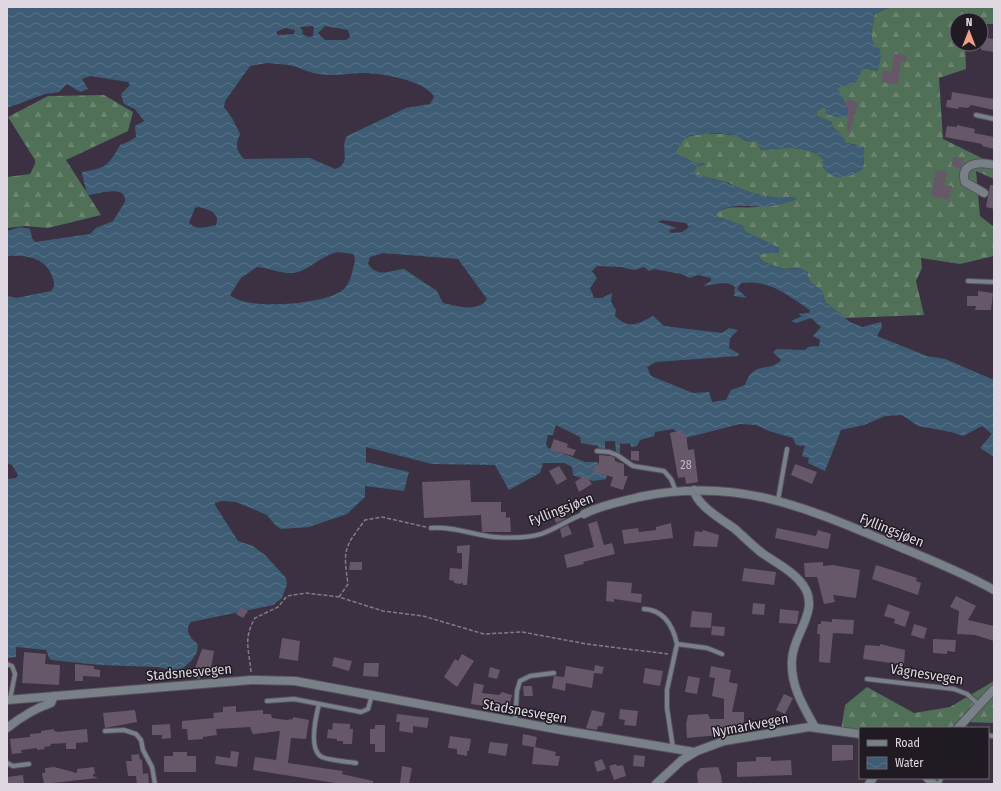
<svg xmlns="http://www.w3.org/2000/svg" width="1001" height="791" viewBox="0 0 1001 791" font-family="'Fira Sans Condensed',sans-serif">
<defs>
<pattern id="forest-firs" width="22" height="20" patternUnits="userSpaceOnUse"><rect width="22" height="20" fill="#517058"/><path d="M5 1l3.5 6h-7zM16 11l3.5 6h-7z" fill="#6a8470"/></pattern>
<pattern id="water-waves" width="16" height="10" patternUnits="userSpaceOnUse"><rect width="16" height="10" fill="#3e5d74"/><path d="M0 5q4-4 8 0t8 0" fill="none" stroke="#597488"/></pattern>
</defs>
<rect width="100%" height="100%" fill="#3b3143"/>
<path fill="url(#forest-firs)" d="M890,7H994V24H981V20H957V44H965L966,69L939,78L943,139L994,164V179L976,171L980,216L994,227V256L960,264L921,258L922,268L916,281L924,315L845,318L825,302L822,291L810,282L807,275L808,273L799,268L784,269L763,262L758,255L765,253H779V248L744,231L743,226L714,215C726,203 741,209 756,207C769,204 783,200 796,197L778,198L765,196L742,190L729,183L693,174L696,167L705,164L703,163H694L675,152C678,148 681,142 684,139C691,132 728,133 737,136C748,141 743,142 757,141L761,150C779,148 809,144 823,159V168L857,145L846,143L840,133L816,115L817,111L824,107L826,109L836,87L863,68L878,71L871,34L875,14Z
M104,95L133,112L128,131L66,160L101,215L48,228L25,226L7,228V177L30,174L35,164V160L8,117L48,96Z
M994,681V723L965,722L961,728H860V739L841,730L845,705L867,687L914,713L950,707Z"/>
<path fill="url(#water-waves)" fill-rule="evenodd" d="M7,7H890L875,14L871,34L873,44L880,49L881,57L878,71L863,68L855,84L837,88L853,116C843,117 834,119 825,113L826,109L824,107L817,111L816,115L832,122L833,128L840,133L846,143L864,147V164L862,170C848,178 835,182 823,168V159C809,144 779,148 761,150L757,141C742,142 748,140 736,136C722,131 702,134 688,136L684,139L676,152L694,163H703L705,164L696,167L694,174C705,177 719,179 730,184C756,195 768,199 796,197V200C788,202 780,205 772,206C754,209 729,200 714,215L743,226L745,231L779,248V253H765L758,255L763,262L784,269L799,268L809,272L807,275L810,282L822,291L825,302L850,322L862,327L881,322L882,327L877,336L927,356L945,359L994,380V457L980,448L992,434L982,426L963,436L951,432L918,426L902,415L885,416L864,425L841,430L825,471L808,463L809,458L802,456L805,446L796,445L793,438L769,431L756,425L740,424L685,438L673,429L655,432L654,436L640,440L637,446L631,447L630,443L621,444L620,442V454L616,452L615,441H605V450L598,449V446L581,443L580,437L556,425L553,435H548L546,444L548,448L585,462H597L607,475L606,479L593,481L575,476L573,475L572,467L565,463H543L540,473L509,490L495,465L432,464L366,447V462L409,472L404,491L365,486V497L347,514L309,527L281,529L275,525L267,515L236,502L222,501L215,503V505L238,541L253,546L266,556L286,578L287,584L282,598L273,605L191,622C184,630 190,638 197,643C201,655 187,665 179,671L157,667L101,665L51,660L49,658L46,650L16,647V657L7,658V479L16,478L18,475L12,465L7,463V296L16,298L51,291C56,286 54,282 52,276C45,257 25,255 7,256V231L20,227L30,229L32,238L35,242L90,234L96,228L113,221L125,202C127,184 98,194 89,195L87,194L82,174V172C106,168 108,166 120,145L130,141L136,137L135,126L144,121L135,109L124,104L121,94L130,85L128,82L90,76L82,79L88,89L80,92L67,84L59,92L45,94L7,108ZM312,26L314,27L313,36L309,37L302,34L303,31L300,27ZM325,26L348,30L350,37L346,40H325L318,33ZM285,28L295,30L294,34L278,35L276,32ZM268,63C275,64 282,64 289,65C299,67 309,73 319,74C336,77 348,73 364,73C381,73 427,81 434,97L430,104L406,108L347,136C339,148 353,163 335,169L310,158L244,159C236,150 235,145 240,134L232,118L224,107L225,101L250,66ZM198,207C207,209 221,212 216,225C205,227 198,231 189,223L195,208ZM662,220L686,223L689,227L682,232L671,233L669,230L677,228L658,222ZM338,252L353,254C356,258 355,263 353,268C351,278 349,286 340,292C321,304 247,311 230,295L241,278L257,267C269,268 287,276 298,272C313,267 322,255 338,252ZM383,253L458,259L487,299C479,313 455,306 443,303L437,291L404,269C389,270 379,279 368,264L370,257ZM597,266L620,267L634,270L644,267L649,271L654,269L681,274L690,278L698,275L711,278V281L703,286C714,285 727,279 735,287L734,296L747,298L737,289L741,283C770,279 787,295 810,310L809,313L798,314L802,316L791,321L796,323L811,318L821,327L813,336L820,340L819,346L808,347L805,350L777,349L773,352L781,360C770,373 753,360 745,385L731,390L726,400L712,402L709,392L693,393L651,376L647,367L656,362L738,356L739,354L729,348L730,338L738,330L729,328L722,333L664,326L653,316C637,324 629,330 615,316L616,310L611,302L612,293L602,298H594L590,288L597,278L592,271Z"/>
<path fill="#665769" d="M981,37L994,39V52L981,50Z
M894,54L906,55V62H901L898,84L881,82L883,70L892,72Z
M952,92L994,99V110L971,105L968,108L959,107L958,109L946,107L947,100H951Z
M847,99L858,102L850,132L847,131L848,107H845Z
M957,125L975,129L974,133L994,137V149L982,146V144L945,137L947,126L957,127Z
M954,157L964,159L960,169L951,166Z
M936,170L947,172L944,185L952,186L949,199L931,196Z
M990,185H994V209L986,207Z
M978,291L993,293L991,310H975L976,306H967V296H978Z
M682,430L683,434L686,433L688,450L694,449L698,482L686,484L685,477L678,478L670,433Z
M554,439L568,444L567,447L576,450L573,456L550,450Z
M631,451H639V461L631,460Z
M599,455L611,456L615,458V461L624,464V476H628L623,490L610,486L613,477L593,472L595,465L599,466Z
M795,464L817,472L812,484L791,475Z
M559,466L567,479L557,485L549,471Z
M585,475L592,484L579,492L575,482Z
M470,480L471,502H501V512H506V518L510,517L511,532H482L481,515L424,518L422,482Z
M562,514L565,519L556,523L554,518Z
M597,521L604,545L612,543L615,554L583,562L584,564L567,568L564,555L594,547L588,524Z
M671,523L673,538L624,544L622,530L638,528L639,532L656,530V527Z
M568,525L572,534L562,538L560,529Z
M777,528L816,536L818,530L831,534L828,549L822,548L775,538Z
M703,530L719,535L717,547L693,546L695,531L702,532Z
M470,545L467,585H463L462,582L461,584L454,583V581L449,580L450,568L462,569V553H457V546Z
M350,562H362V570H349Z
M823,562V566L833,565L860,570L856,598L833,595L835,602L824,604L817,577H805L804,563Z
M876,565L917,578L916,581L921,583L918,595L872,579Z
M744,568L776,572L774,585L742,581Z
M607,581L632,583L631,593L642,594L641,603L614,599V602L606,601Z
M956,596L976,606L968,620L994,626V641L975,635L957,634L959,611L950,607Z
M753,603L765,604L764,615L752,614Z
M888,604L910,612L905,627L894,623L895,619L884,616Z
M241,607L248,611L243,618L236,614Z
M780,609L799,611L797,624L779,623Z
M692,611L712,613L711,628L690,627Z
M832,619L854,620L853,634L833,633L830,663L819,662L820,634H817L818,624H821V621L832,622Z
M914,624L927,628L924,639L911,635Z
M712,626L725,627L724,636L711,635Z
M282,638L300,641L298,661L279,658Z
M933,639L956,640L955,652L947,651V654L933,653Z
M880,644L905,650L904,665L863,659L865,645L880,646Z
M202,649L214,651L210,674L202,671L200,679L186,676L188,669L194,671Z
M24,652L46,654L45,664L60,665L59,685L22,683Z
M462,654L474,661L457,687L444,677L455,659L458,661Z
M334,657L352,661L349,671L332,666Z
M364,663H379L378,677L363,676Z
M75,664L94,666V669L100,670V677L83,676V681H75Z
M595,665L604,667L602,674L594,673L592,688L566,683L565,691L552,688L554,676L564,677L566,666L594,671Z
M711,666L731,670L729,682L738,684L732,712H744V723L740,726L741,733L687,738L686,724L688,715L708,714L710,719H724V699L712,696L715,678L709,677Z
M490,667L500,670L497,679L488,677Z
M645,668L663,671L660,686L643,683Z
M688,676L700,678L697,694L685,692Z
M474,683L484,685L482,693L499,695L502,692L512,695L509,707L486,701L485,706L471,704Z
M523,686H532L533,696H524Z
M784,694L793,698L785,714L776,710Z
M236,706V712L263,710V714H271L272,718L286,720L293,719V717L309,720L306,739L291,738L288,763L343,771L342,774L373,781V784H342L253,770L255,757L276,760L280,731L253,734L250,727L216,729L217,735L203,737V739L188,740L187,729H182V721L214,718L213,713L223,712V707Z
M620,709L638,711L636,726L624,725L625,720L619,719Z
M135,710L137,722L105,728L103,713Z
M592,710L605,713L602,726H598L597,730L586,728Z
M397,714L429,718L427,728L413,726V733L399,731L400,722H396Z
M333,723L350,724V729H353L352,744H343V741H337V739L327,738L328,729L332,730Z
M170,724L171,738L162,739V735H152V725Z
M375,725H385V752H375V744H370V729H375Z
M54,729V731L58,732L87,729L88,742L76,743V749H66V743L50,744L51,746L44,747L45,749L37,750V748L21,750L22,753L12,754L10,739L30,737V734L41,733V731Z
M523,734L537,737L535,747L556,752L555,756H560L558,766L532,764L534,747L522,745Z
M450,736L471,739L469,751H467V756L457,754V749L448,748Z
M490,742L508,744L506,756L488,753Z
M832,745H853V760L832,761Z
M231,751L239,752L237,767L215,764L216,756L230,758Z
M173,752H187V756H196V772H164V756H173Z
M139,754L140,760L142,759L143,774L148,773L149,784H137L136,776H128L126,761H132L131,755Z
M634,755L645,756L644,767L633,766Z
M756,757H771V761L791,760L792,775L737,777V762L756,761Z
M602,759L606,769L597,772L594,762Z
M616,764L617,766L623,765L626,776L614,780L609,766Z
M402,766L412,768L409,784H400Z
M54,767L77,773V769L94,767L95,774H93V776L98,778L44,784L42,773H45V768Z
M718,767L721,775L722,784H698L697,773L700,768Z
M23,775L24,784H8L7,777Z"/>
<g fill="none" stroke-linecap="round" stroke-linejoin="round">
<g stroke="#594f60" stroke-width="6">
<path id="service" d="M976,115L994,119
M968,281L994,282
M597,451L609,452L617,455L633,466L664,471L671,479L676,491
M778,500L787,449
M431,528C453,526 473,535 495,537C509,538 528,538 541,534C556,529 569,519 584,514
M644,609C664,610 673,626 677,644L667,690V708L673,748
M677,644L707,648L722,654
M7,664L12,666L15,674L10,699
M867,679L954,689L967,694L978,704
M267,701L294,699L361,712L368,709L372,695
M319,704C316,716 308,750 322,757C331,761 345,761 356,763
M515,722L517,691L520,681L530,676L554,673
M105,731L124,730L136,734L141,740L143,750L152,767L155,784
M988,735L992,736
M7,763L13,766L29,764
M939,784L941,778"/>
</g>
<g stroke="#594f60" stroke-width="10">
<path id="minor" d="M984,193L965,182C959,163 980,161 994,165
M694,490C696,505 724,521 735,529C744,537 753,546 762,553C776,563 793,571 803,585C821,610 793,634 792,659C790,685 803,706 815,727
M584,514C601,505 620,502 639,497C737,476 807,508 895,545C928,559 962,572 994,590
M7,700L251,680L295,681L561,730L694,752
M7,728C21,717 33,709 51,703L54,696
M958,728L994,689
M927,778L934,784
M656,784L682,760L697,751L724,741L809,727L860,734
M869,784L873,778"/>
</g>
<path stroke="#837b8a" stroke-width="1.5" stroke-dasharray="4 2" stroke-linecap="butt" d="M339,597L348,584C343,549 344,548 365,520L382,517L426,527
M251,672C249,649 243,639 255,618L278,607L287,596L306,593L339,597L383,611L423,616L484,634L522,632L587,644L668,654"/>
<use href="#service" stroke="#798188" stroke-width="4"/>
<use href="#minor" stroke="#798188" stroke-width="8"/>
</g>
<g text-anchor="middle" stroke-width="3" stroke-linejoin="round" paint-order="stroke">
<g font-size="12" fill="#c1b8c4">
<text x="686" y="469">28</text>
</g>
<g font-size="14" fill="#dfd8e3" stroke="#201b23">
<text transform="translate(561 509) rotate(-21)" y="5">Fyllingsjøen</text>
<text transform="translate(892 530) rotate(22)" y="5">Fyllingsjøen</text>
<text transform="translate(189 672) rotate(-5)" y="5">Stadsnesvegen</text>
<text transform="translate(927 674) rotate(9)" y="5">Vågnesvegen</text>
<text transform="translate(525 711) rotate(10)" y="5">Stadsnesvegen</text>
<text transform="translate(750 725) rotate(-11)" y="5">Nymarkvegen</text>
</g>
</g>
<rect width="1001" height="791" fill="none" stroke="#dfd8e3" stroke-width="16"/>
<rect x="859" y="727" width="130" height="52" fill="#201b23" stroke="#6c6770"/>
<rect x="867" y="740" width="20" height="6" fill="#798188" stroke="#6c6770"/>
<text x="895" y="747" font-size="12" fill="#dfd8e3">Road</text>
<rect x="867" y="757" width="20" height="12" fill="url(#water-waves)" stroke="#6c6770"/>
<text x="895" y="767" font-size="12" fill="#dfd8e3">Water</text>
<g transform="translate(969 32)"><circle r="19" fill="#201b23" stroke="#6c6770"/>
<path d="M0-3L7 15L0 10L-7 15Z" fill="#f49e89"/>
<text y="-6" font-size="11" font-weight="bold" text-anchor="middle" fill="#dfd8e3">N</text>
</g>
</svg>
